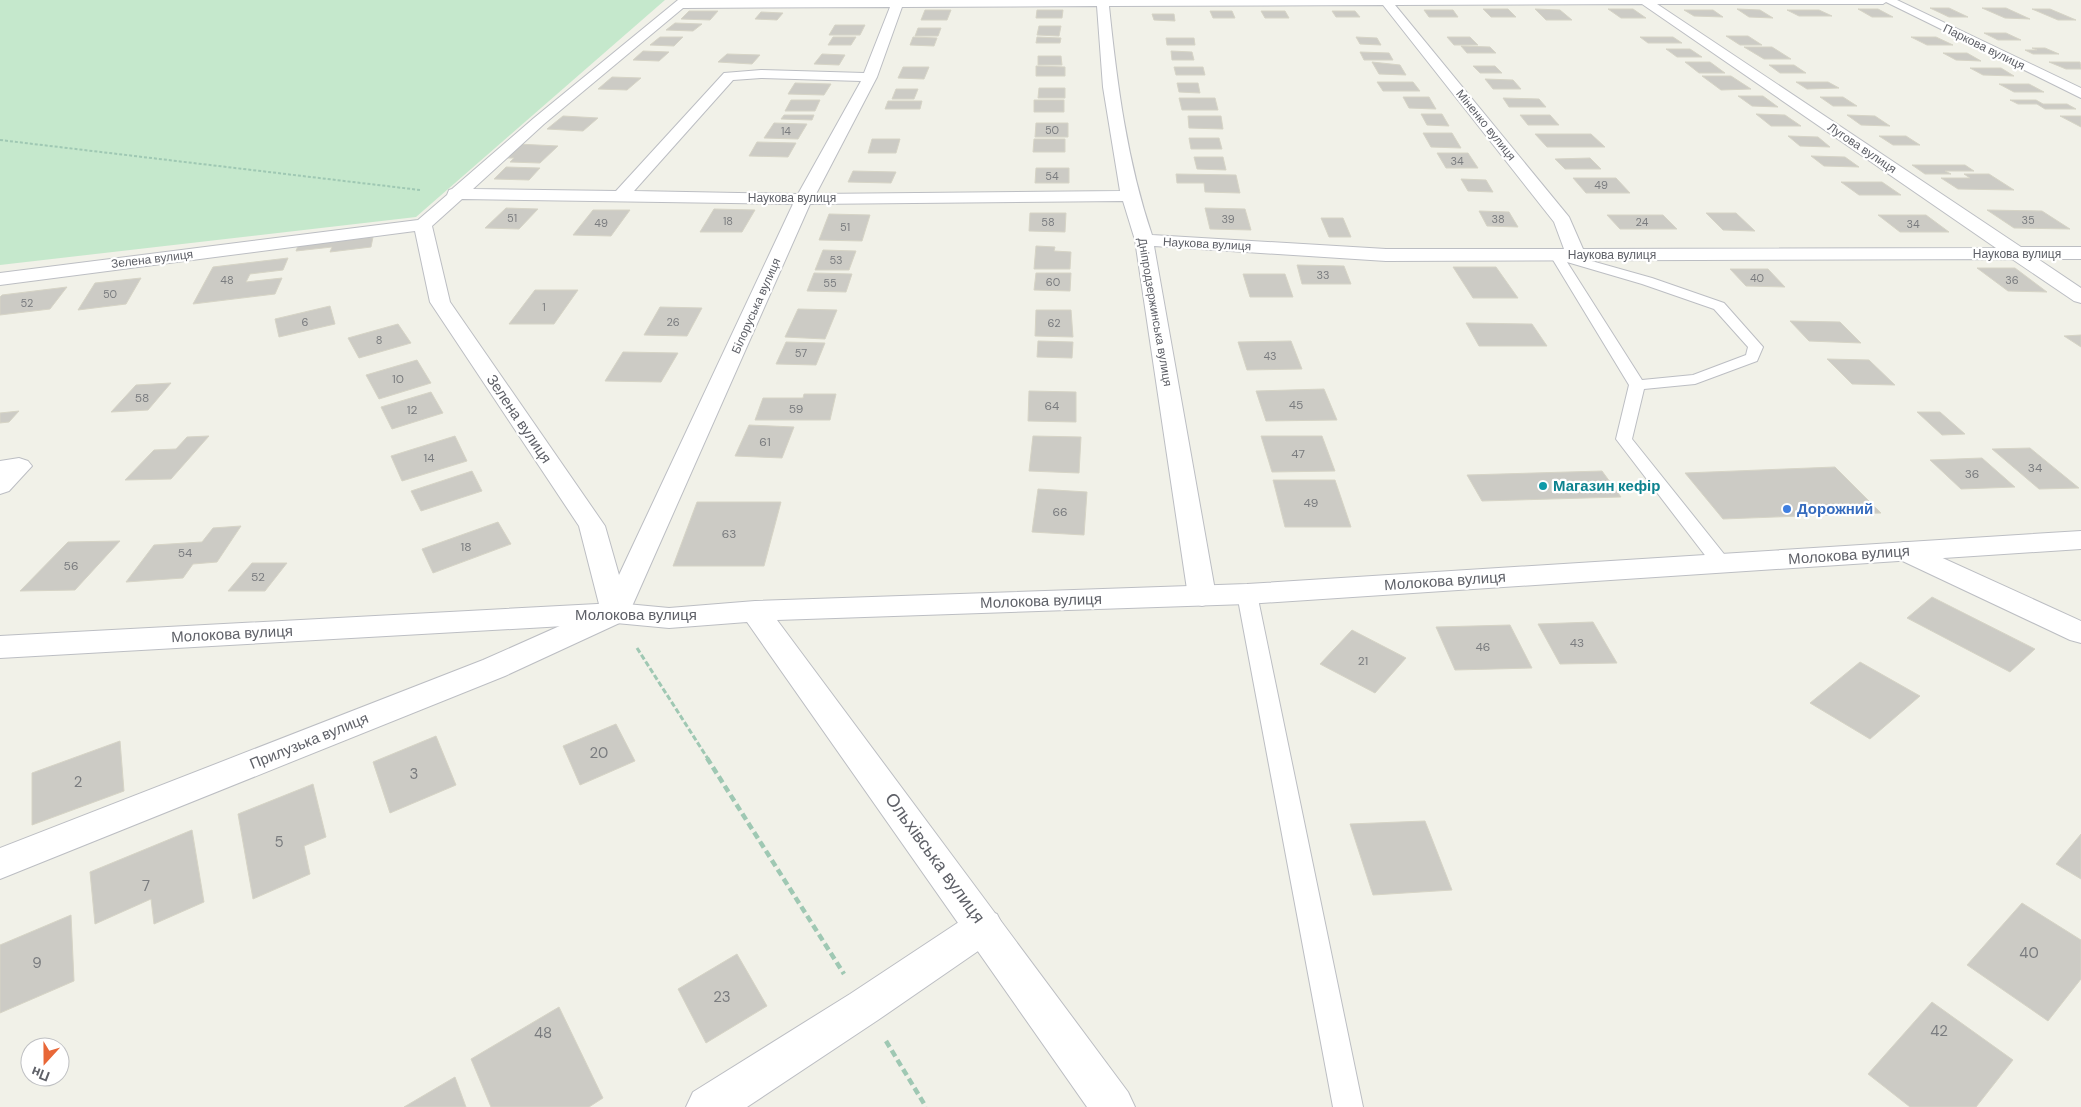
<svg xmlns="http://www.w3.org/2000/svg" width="2081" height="1107" viewBox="0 0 2081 1107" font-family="'DM Sans',sans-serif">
<rect width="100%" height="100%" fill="#f1f1e8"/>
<path fill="#c5e8cc" d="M0,0H665L416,217L0,265Z"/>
<path fill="#cccbc5" stroke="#d6d4c6" d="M1930,8H1949L1968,17H1949Z
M1982,8H2006L2030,19L2005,18Z
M1483,9H1508L1516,17H1491Z
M1535,9L1560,10L1572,20H1546Z
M1608,9H1633L1646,18H1621Z
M1737,9L1760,10L1773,18L1749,17Z
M1858,9H1878L1893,17H1872Z
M2032,9H2050L2076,20H2058Z
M925,10H951L947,20H921Z
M1037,10H1063L1062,18H1036Z
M1424,10H1453L1458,17H1429Z
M1684,10H1713L1723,17L1694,16Z
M1787,10H1819L1832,16H1799Z
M689,11H718L710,20L681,19Z
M1210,11H1232L1235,18H1213Z
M1261,11H1285L1289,18H1265Z
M1332,11H1355L1360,17H1336Z
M761,12L783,13L777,20L755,19Z
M1152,14H1174L1175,21L1154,20Z
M675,23L702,24L693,31L666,30Z
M835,25H865L860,35H829Z
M1039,26H1061L1059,36L1037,35Z
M918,28H941L938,36H915Z
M1984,33H2006L2021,40H1998Z
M1726,36H1748L1762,45H1740Z
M660,37H683L674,46L650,45Z
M833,37H856L851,45H828Z
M913,37L937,38L934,46L910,45Z
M1037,37L1061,38L1060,43H1036Z
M1356,37L1377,38L1381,45L1360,44Z
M1447,37H1470L1478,45H1454Z
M1640,37H1673L1682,43H1648Z
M1911,37H1936L1953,45H1927Z
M1166,38H1194L1195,45H1167Z
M1461,46L1490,47L1496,53H1467Z
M1744,47H1772L1791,59H1764Z
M2032,48H2045L2059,54H2033L2025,50H2037Z
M1666,49H1690L1702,57H1677Z
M643,51L669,52L659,61L633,60Z
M1171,51L1192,52L1194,60H1172Z
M1360,52L1389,53L1393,60H1364Z
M1943,53H1967L1981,61L1956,60Z
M727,54L760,55L752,64L718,62Z
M822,54L845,55L839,65L814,64Z
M1038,56H1061L1062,65H1038Z
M1372,62L1400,65L1406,75L1379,74Z
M1685,62H1710L1725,73H1699Z
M2049,62H2080L2081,69H2066Z
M1769,65H1794L1806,73H1780Z
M1036,66L1065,67V76H1036Z
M1473,66H1495L1502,73H1480Z
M903,67H929L924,79L898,78Z
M1174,67H1203L1205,75H1176Z
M1970,68H2001L2014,76L1983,75Z
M1702,76H1731L1751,89L1721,90Z
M612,77L641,78L627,90L598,89Z
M1485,79L1513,80L1521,89H1493Z
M1377,82H1413L1420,91H1383Z
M1796,82H1828L1839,88L1807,89Z
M795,83L831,84L824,95L788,94Z
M1177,83H1198L1200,93L1179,92Z
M1999,84H2029L2044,92H2014Z
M1039,88H1065V98H1038Z
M896,89H918L914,99H892Z
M1738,96H1763L1778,107L1752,106Z
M1403,97H1429L1436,109L1409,108Z
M1820,97H1843L1857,106H1833Z
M1179,98H1215L1218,110H1182Z
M1503,98L1539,99L1546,107H1509Z
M791,100H820L815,111H785Z
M1034,100H1064V112H1034Z
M2010,100H2036L2043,104H2067L2076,109H2045L2037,104H2018Z
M888,101H922L920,109H885Z
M1421,114H1442L1449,126L1427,125Z
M1756,114L1785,115L1801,126H1771Z
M784,115H814L812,120L781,119Z
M1520,115H1550L1559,125H1528Z
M1847,115L1875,116L1890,126L1861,125Z
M563,116L598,118L583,131L547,129Z
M1188,116H1221L1223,129L1189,128Z
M2060,116H2081V127Z
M774,123L807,124L798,139L764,138Z
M1036,123H1068V137H1035Z
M1423,133H1452L1461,148L1431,147Z
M1535,134H1591L1605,147H1547Z
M1788,136L1818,137L1830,147L1800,146Z
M1879,136H1906L1920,145H1893Z
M1189,138H1219L1222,149H1191Z
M872,139H900L896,153H868Z
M1034,139H1065V152H1033Z
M757,142L796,143L788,157L749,156Z
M517,144L558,146L540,163L510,162L514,158H502Z
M1437,153H1468L1478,168H1446Z
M1811,156L1845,157L1859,167L1824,166Z
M1194,157H1223L1226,170L1197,169Z
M1590,158L1601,169H1565L1555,159Z
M1912,165H1965L1974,171H1945L1951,174H1925Z
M506,167L540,168L529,180L494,179Z
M1036,168H1069V183H1035Z
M853,171L896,172L891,183L848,182Z
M1176,174L1236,175L1240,193L1205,192L1204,183H1177Z
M1964,174H1989L2014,190L1958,189L1941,178H1970Z
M1573,178H1616L1630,193H1586Z
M1461,179L1486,180L1493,192L1468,191Z
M1841,182H1882L1901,195H1859Z
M506,208L538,209L519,229L485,228Z
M1205,208L1245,209L1251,230L1210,229Z
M714,209L755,210L742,232H700Z
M593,210H630L611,236L573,235Z
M1987,210L2042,211L2070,229L2014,228Z
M1479,211L1509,212L1518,227L1487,226Z
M1030,213H1066L1065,232L1029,231Z
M1706,213H1736L1755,231L1723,230Z
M829,214L870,215L862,241L819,240Z
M1607,215H1663L1677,229H1620Z
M1878,215H1926L1949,232H1900Z
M1321,218H1343L1351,237H1329Z
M373,237L371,247L330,252L332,247L296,251L298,246Z
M1036,246L1055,247L1054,251L1071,252L1070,269H1034Z
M823,250L856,251L849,270H815Z
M288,258L283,270L250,274L246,282L282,278L275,294L193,304L213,267Z
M1297,265L1344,266L1351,284H1302Z
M1453,267H1496L1518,298H1473Z
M1977,268H2015L2047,292L2008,291Z
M1730,269H1768L1785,287L1746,286Z
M814,273L852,274L846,292L807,291Z
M1036,273H1071L1070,291L1034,290Z
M1243,274H1285L1293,297H1250Z
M141,278L126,304L78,310L95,283Z
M67,287L50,309L0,315V297L2,295Z
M535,290H578L554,324H509Z
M330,306L335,324L279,337L275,319Z
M660,307L702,308L687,336L644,335Z
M798,309L837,310L825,339L785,337Z
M1036,310H1071L1073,337L1035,336Z
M1790,321L1840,322L1861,343L1809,341Z
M1466,323L1532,324L1547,346H1479Z
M398,324L411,343L359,358L348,338Z
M2081,335V347L2064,336Z
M1038,341L1073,342L1072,358L1037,357Z
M1291,341L1302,369L1247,370L1238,342Z
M786,342L825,343L816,365L776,364Z
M623,352L678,353L661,382L605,381Z
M1827,359L1869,360L1895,385L1852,384Z
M417,360L431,383L379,399L366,375Z
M171,383L148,410L111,412L136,385Z
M1324,389L1337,420L1266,421L1256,391Z
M1029,391L1076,392V422L1028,421Z
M431,392L443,413L392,429L381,407Z
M804,394H836L830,420H755L763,398H803Z
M19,411L9,422L0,423V413Z
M1917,412H1940L1965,434L1942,435Z
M749,425L794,427L782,458L735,456Z
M209,436L171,479L125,480L154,450L176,449L187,437Z
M455,436L467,461L402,481L391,456Z
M1033,436L1081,437L1079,473L1029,471Z
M1261,436H1322L1335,471L1272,472Z
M2030,448L2079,488L2039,489L1992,449Z
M1982,458L2015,487L1961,489L1930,460Z
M1835,467L1881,513L1723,519L1685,473Z
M472,471L482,491L421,511L411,491Z
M1602,471L1621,497L1482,501L1467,475Z
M1273,480H1335L1351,527H1285Z
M1038,489L1087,492L1084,535L1032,532Z
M697,502H781L764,566H673Z
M498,522L511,544L433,573L422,549Z
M241,526L217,562L193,564L183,578L126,582L154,545L202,542L213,528Z
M120,541L75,590L20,591L68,542Z
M252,563H287L265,591H228Z
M1932,597L2035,649L2010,672L1907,618Z
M1593,622L1617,663L1560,664L1538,624Z
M1510,625L1532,668L1455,670L1436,627Z
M1352,630L1406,658L1375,693L1320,664Z
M1860,662L1920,696L1870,739L1810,703Z
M616,724L635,761L580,785L563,746Z
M436,736L456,785L390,813L373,762Z
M120,741L124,791L32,825V773Z
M313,784L326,837L304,846L310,874L253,899L238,814Z
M1425,821L1452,890L1373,895L1350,824Z
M192,830L204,902L154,924L151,899L95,924L90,872Z
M2081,834V879L2056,864Z
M2022,903L2081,940V979L2048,1021L1967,965Z
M71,915L74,981L0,1013V945Z
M737,954L767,1006L706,1043L678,989Z
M1932,1002L2013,1060L1976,1107H1910L1868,1074Z
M559,1007L603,1098L589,1107H491L471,1059Z
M455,1077L466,1107H404Z"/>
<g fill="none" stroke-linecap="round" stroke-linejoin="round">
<g stroke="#bcbec3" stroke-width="2">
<path id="service" d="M1556,251L1652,278L1724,303L1763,347L1757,361L1695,384L1644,389L1632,439L1728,559L1730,563L1728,567L1721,569L1714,567L1616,439L1629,385L1550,255ZM1567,262L1642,284L1714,309L1748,347L1746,355L1693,375L1642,380Z
M1247,587L1254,589L1257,594L1363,1107H1333L1237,594L1240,589Z"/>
</g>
<g stroke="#bcbec3" stroke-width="2">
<path id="minor" d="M678,0H1889L1883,4H1657L2021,247H2081V259H2038L2081,288V303L2074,301L2012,259L1386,261L1154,246L1216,596L1212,603L1202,606L1192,603L1188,596L1135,240L1123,201L810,204L626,620L505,676L0,879V848L483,660L600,608L579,526L430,302L415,231L0,285V273L418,220L447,195L449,190L452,189L534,118ZM1642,4L1996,248L1583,249L1569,217L1395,5ZM1383,5L1554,222L1564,249H1386L1152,235C1127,161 1117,84 1109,6ZM1097,6L1103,87L1120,191L816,194L877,77L902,7ZM890,7L864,73L761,70L724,73L616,191L473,189L544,124L683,8ZM761,78L861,81L798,194L634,191L733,80ZM462,199L793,204L619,575L605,526L450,302L432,226Z
M19,458L28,461L32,466L9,491L0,494V461Z
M1904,542L1914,545L2081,621V643L2070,640L1894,557L1890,551L1894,545Z
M984,909L997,914L1003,926L997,938L878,1020L747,1107H686L693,1092L850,994L971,914Z"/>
</g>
<g stroke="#bcbec3" stroke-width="2">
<path id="tertiary" d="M1882,0H1897L2081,88V98Z
M2081,531V549L1247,604L777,620L1128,1092L1135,1107H1087L747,622L669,628L616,623L0,658V636L616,603L669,608L755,601L1247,584Z"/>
</g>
<path stroke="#9fc8b3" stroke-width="2" stroke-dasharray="3 2" stroke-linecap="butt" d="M0,140L420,190"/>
<path stroke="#9fc8b3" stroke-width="3" stroke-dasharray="5.5 2.5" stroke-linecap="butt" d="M637,648L708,759"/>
<path stroke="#9fc8b3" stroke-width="4.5" stroke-dasharray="7 4" stroke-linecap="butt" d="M707,758L844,974
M886,1041L926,1107"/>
<use href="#service" fill="#fff" fill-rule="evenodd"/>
<use href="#minor" fill="#fff" fill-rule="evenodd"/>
<use href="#tertiary" fill="#fff" fill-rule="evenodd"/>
</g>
<circle fill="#0f9aa8" stroke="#fff" stroke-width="2" cx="1543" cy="486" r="5"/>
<circle fill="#3f7fe0" stroke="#fff" stroke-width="2" cx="1787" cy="509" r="5"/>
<g text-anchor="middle" stroke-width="4.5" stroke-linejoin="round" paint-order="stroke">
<g font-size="11" fill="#7a7c7f">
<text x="1052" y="134">50</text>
<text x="786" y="135">14</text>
<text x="1457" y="165">34</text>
<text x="1052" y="180">54</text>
<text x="1601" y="189">49</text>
<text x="512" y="222">51</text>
<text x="1228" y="223">39</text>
<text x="1498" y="223">38</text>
<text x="2028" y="224">35</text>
<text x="728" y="225">18</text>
<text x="1048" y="226">58</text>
<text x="1642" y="226">24</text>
<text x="601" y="227">49</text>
<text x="1913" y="228">34</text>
<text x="845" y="231">51</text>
<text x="836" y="264">53</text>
<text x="1323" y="279">33</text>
<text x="1757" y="282">40</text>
<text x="227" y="284">48</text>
<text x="2012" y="284">36</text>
<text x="1053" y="286">60</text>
<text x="830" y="287">55</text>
<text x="110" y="298">50</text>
<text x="27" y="307">52</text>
<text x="544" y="311">1</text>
<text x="305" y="326">6</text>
<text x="673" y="326">26</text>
<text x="1054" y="327">62</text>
<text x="379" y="344">8</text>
<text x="801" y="357">57</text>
<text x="1270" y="360">43</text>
</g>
<g font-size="12" fill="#5f6168" stroke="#fff">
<text transform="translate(1984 47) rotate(26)" y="4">Паркова вулиця</text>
<text transform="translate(1486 125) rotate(51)" y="4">Міненко вулиця</text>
<text transform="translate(1862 148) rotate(34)" y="4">Лугова вулиця</text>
<text x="792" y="202">Наукова вулиця</text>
<text transform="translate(1207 244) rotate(3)" y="4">Наукова вулиця</text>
<text x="2017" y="258">Наукова вулиця</text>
<text x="1612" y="259">Наукова вулиця</text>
<text transform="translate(152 259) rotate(-7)" y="4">Зелена вулиця</text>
<text transform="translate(756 306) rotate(-66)" y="4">Білоруська вулиця</text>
<text transform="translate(1155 312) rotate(80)" y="4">Дніпродзержинська вулиця</text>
</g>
<g font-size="12" fill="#7a7c7f">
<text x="398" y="383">10</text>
<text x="142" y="402">58</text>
<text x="1296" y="409">45</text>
<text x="1052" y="410">64</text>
<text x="796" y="413">59</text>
<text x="412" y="414">12</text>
<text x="765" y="446">61</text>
<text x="1298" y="458">47</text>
<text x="429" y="462">14</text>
<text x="2035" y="472">34</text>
<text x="1972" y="478">36</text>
<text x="1311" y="507">49</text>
<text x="1060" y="516">66</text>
<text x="729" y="538">63</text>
<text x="466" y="551">18</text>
<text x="185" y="557">54</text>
<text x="71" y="570">56</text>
<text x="258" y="581">52</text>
<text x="1577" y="647">43</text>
<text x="1483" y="651">46</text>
<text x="1363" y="665">21</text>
</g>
<g font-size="15" fill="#5f6168" stroke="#fff">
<text transform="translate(519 419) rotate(56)" y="5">Зелена вулиця</text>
<text transform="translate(1849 555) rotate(-4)" y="5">Молокова вулиця</text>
<text transform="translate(1445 581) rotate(-4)" y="5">Молокова вулиця</text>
<text transform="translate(1041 601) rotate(-2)" y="5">Молокова вулиця</text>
<text x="636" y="620">Молокова вулиця</text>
<text transform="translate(232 634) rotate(-3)" y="5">Молокова вулиця</text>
<text transform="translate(309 741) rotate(-22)" y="5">Прилузька вулиця</text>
</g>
<g font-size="15" font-weight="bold" fill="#0d838f" stroke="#fff" text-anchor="start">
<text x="1553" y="491">Магазин кефір</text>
</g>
<g font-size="15" font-weight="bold" fill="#366cbe" stroke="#fff" text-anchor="start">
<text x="1797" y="514">Дорожний</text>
</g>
<g font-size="15" fill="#7a7c7f">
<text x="599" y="758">20</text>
<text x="414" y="779">3</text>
<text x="78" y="787">2</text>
<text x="279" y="847">5</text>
<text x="146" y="891">7</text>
<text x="2029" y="958">40</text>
<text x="37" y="968">9</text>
<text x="722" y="1002">23</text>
<text x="1939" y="1036">42</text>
<text x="543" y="1038">48</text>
</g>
<g font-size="18" fill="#5f6168" stroke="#fff">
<text transform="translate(935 858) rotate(54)" y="6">Ольхівська вулиця</text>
</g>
</g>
<g transform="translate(45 1062) rotate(201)"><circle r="24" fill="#ffffff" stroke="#bfc0c3"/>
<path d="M0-4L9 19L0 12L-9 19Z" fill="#e86737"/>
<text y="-8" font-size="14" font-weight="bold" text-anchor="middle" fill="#5f6168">Пн</text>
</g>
</svg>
